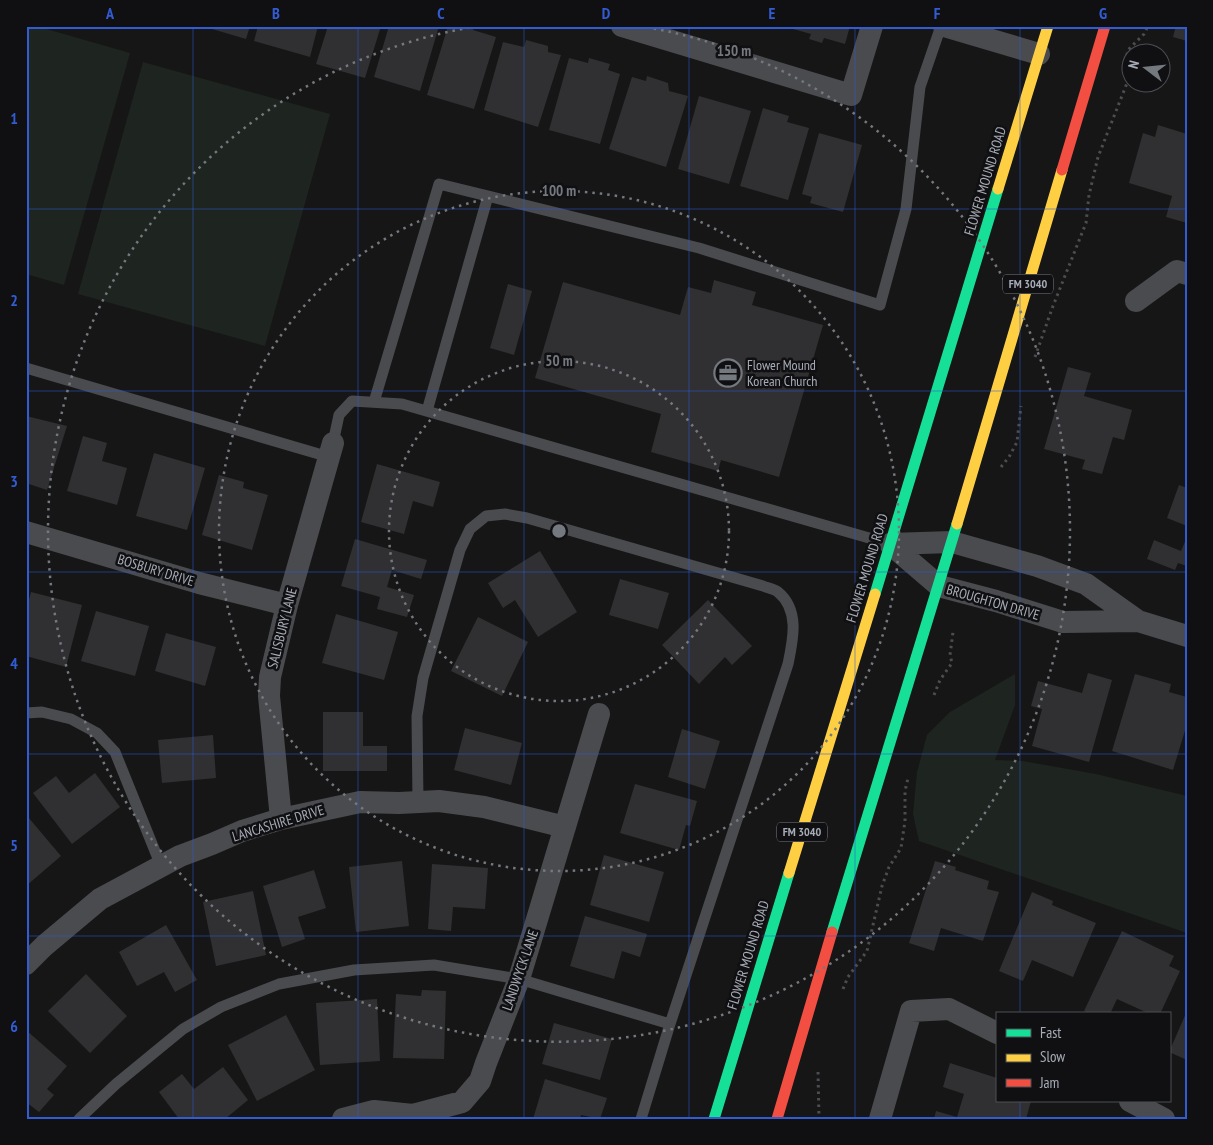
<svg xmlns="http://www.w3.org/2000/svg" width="1213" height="1145" viewBox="0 0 1213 1145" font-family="'PT Sans Narrow',sans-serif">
<rect width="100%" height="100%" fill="#161616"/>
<path fill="#1e241f" d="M26,26H36L130,53L64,285L26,274Z
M143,62L330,114L265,346L78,294Z
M1015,674V705L995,760L1023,761L1096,774L1187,796V933L919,841L913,814L917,772L927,735L950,712Z"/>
<path fill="#303032" d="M202,26H250L246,39Z
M258,26H318L310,57L254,41Z
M328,26H381L365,78L316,64Z
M389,26H439L420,91L374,77Z
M448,26H474L473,30L496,37L474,109L427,95Z
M794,26H850L845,44L824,38L822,43L809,39L811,34L793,29Z
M1176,26H1187V41L1173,37Z
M526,40L548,46V52L561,55L538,127L484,110L503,42L524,47Z
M569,58L588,63L589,58L610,64L608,70L620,74L600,144L549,130Z
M647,76L668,83L669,91L688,96L666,167L609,149L632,77L646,81Z
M699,96L751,111L729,184L678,169Z
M763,108L789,116L787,122L809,128L788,200L740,186Z
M1158,125L1187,134V223L1166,217L1172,196L1129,183L1143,133L1155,137Z
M819,133L862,145L843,212L810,203L812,197L802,194Z
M714,280L756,292L752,305L823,325L779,477L721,460L718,471L651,452L661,414L535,378L563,282L680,315L688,287L711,293Z
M508,284L532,291L514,355L490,348Z
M1068,367L1091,373L1084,396L1132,410L1124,440L1113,437L1102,474L1082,469L1085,460L1044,449Z
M26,416L67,426L47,490L26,483Z
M83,436L107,443L102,461L127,468L117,505L67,491Z
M154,453L205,468L187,530L136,516Z
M377,464L440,482L433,507L413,501L404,534L361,522Z
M219,475L244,482L243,488L268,495L252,550L202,535Z
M1179,485L1187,488V526L1167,518Z
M1187,537V566L1178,563L1175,570L1147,559L1154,540L1181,551Z
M355,539L427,560L421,579L392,570L387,587L414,595L407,617L377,609L380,597L341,586Z
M540,551L577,612L538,637L515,600L503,608L488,583Z
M620,579L669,593L658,629L609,615Z
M31,592L82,605L66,667L26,656V611Z
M708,600L752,646L732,665L725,657L699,684L662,645Z
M96,611L149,626L135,676L81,661Z
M336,614L398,632L384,680L322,663Z
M478,617L528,642L502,696L451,671Z
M166,633L216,647L205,686L155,671Z
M1088,673L1112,680L1089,762L1032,746L1042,709L1031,706L1038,681L1082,693Z
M1135,674L1171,684L1169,692L1187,697V724L1173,770L1112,751Z
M323,712H363V746H387V771H323Z
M465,728L522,743L511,785L454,770Z
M682,729L720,741L705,789L668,777Z
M213,735L216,778L162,783L158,740Z
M95,773L120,807L72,844L33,793L56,776L69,793Z
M635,784L697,801L690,826L686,825L679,850L620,833Z
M28,817L61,856L26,886V819Z
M604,855L664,872L649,922L590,905Z
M402,861L409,926L356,932L349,867Z
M935,861L956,867L955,870L989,881L987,889L999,892L983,941L941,928L934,951L909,943Z
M432,864L488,868L485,909L453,907L451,931L428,929Z
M314,870L326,908L298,917L305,939L282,947L263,886Z
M253,891L266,955L216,966L203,902Z
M1032,892L1053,901L1052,905L1096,923L1073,977L1032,960L1023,981L999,971Z
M585,916L647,934L640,957L622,951L614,979L570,966Z
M166,925L197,980L175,992L164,972L137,986L119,952Z
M1122,931L1174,956L1169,966L1180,971L1160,1014H1150L1117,999L1110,1014H1090L1084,1011Z
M86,974L127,1016L90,1053L48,1011Z
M422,990L446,991L444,1059L393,1058L396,994L421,996Z
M377,999L380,1061L320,1065L316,1003Z
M1187,1011V1060L1169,1052Z
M286,1015L315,1070L257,1101L228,1045Z
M554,1023L612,1039L600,1080L542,1064Z
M26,1030L67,1066L47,1089L54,1095L39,1112L26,1102Z
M950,1063L997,1078V1101H1031L1026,1119H934L936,1111L957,1117L964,1094L943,1087Z
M223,1067L248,1100L225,1119H179L159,1092L182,1074L194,1089Z
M545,1079L607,1098L600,1119L581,1115L580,1119H533Z"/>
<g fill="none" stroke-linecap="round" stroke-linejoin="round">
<path stroke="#4c4d50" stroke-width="3" stroke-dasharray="2.5 4" stroke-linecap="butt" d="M1035,357L1053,306L1086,223L1089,195L1098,157L1129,78L1127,51L1144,34L1148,26
M1001,467L1009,457L1017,442L1021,406
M934,695L940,680L952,663L950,655L953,632
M843,989L848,977L867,951L882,886L889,867L901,848L905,821V791L908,778
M818,1072L819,1119"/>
<path stroke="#4a4b4f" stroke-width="11" d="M26,368L329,457
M374,402L439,184L699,248L880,305L906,209L920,87L941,26
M427,411L488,196
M333,443L339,415L352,401L402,404L890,544
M26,713L42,712L71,719L97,733L115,752L161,866
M418,802L417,716L423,678L460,550L470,529L486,516L505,514L527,518L763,586C768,588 774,589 778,592C800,610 793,640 788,664L670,1024
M79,1119L116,1084L183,1029L221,1007L279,984L354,970L434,965L519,979L670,1024L641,1119"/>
<path stroke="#4a4b4f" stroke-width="22" d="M622,26L851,95L872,26
M944,26L1039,54
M1136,301L1177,271L1187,274
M26,532L199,583L287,605
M1138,621L1086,584L1037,566L952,542L890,544L939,586L996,601L1063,622L1138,621L1187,636
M281,819L269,696L270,677L287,605L333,443
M26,964L44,946L100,899L180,856L212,844L242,831L281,819L360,802L399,803L439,801L484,807L565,827
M1130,1101L1164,1119
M343,1119L374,1111L413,1115L462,1102L480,1081L486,1063L519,979L599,714
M880,1119L911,1011L949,1009L997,1033"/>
<path stroke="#16e098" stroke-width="11" d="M875,594L998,189
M832,932L957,524
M714,1119L789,873"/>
<path stroke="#ffcf43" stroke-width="11" d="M998,189L1048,26
M957,524L1062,170
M789,873L875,594"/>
<path stroke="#f24e42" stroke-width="11" d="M1062,170L1105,26
M777,1119L832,932"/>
</g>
<path fill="none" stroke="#325cd3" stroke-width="1" stroke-opacity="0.55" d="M193,26V1119M358,26V1119M524,26V1119M689,26V1119M855,26V1119M1020,26V1014M26,209H1187M26,391H1187M26,572H1187M26,754H1187M26,936H1187M1020,1101V1119"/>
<g fill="none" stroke="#74787f" stroke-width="2.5" stroke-dasharray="2.5 5">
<circle cx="559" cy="531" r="170"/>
<circle cx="559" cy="531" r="340"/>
<path d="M639 26A511 511 0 1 1 479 26"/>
</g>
<defs>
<g id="office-ring" transform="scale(1.4375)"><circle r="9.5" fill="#101012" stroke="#74787f" stroke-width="1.5"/><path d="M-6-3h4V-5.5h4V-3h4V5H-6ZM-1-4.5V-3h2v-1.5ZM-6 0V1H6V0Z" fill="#74787f"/></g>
</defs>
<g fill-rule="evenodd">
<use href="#office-ring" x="728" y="373"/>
</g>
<g text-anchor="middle" stroke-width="5" stroke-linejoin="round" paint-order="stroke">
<g fill="#101012" stroke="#7a7d86" stroke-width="1">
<rect x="1003" y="274.5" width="50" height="19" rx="4"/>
<rect x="777" y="822.5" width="50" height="19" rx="4"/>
</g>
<g font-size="12" font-weight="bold" fill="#a7acb7">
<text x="1028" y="288">FM 3040</text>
<text x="802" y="836">FM 3040</text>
</g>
<g font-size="14" fill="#a7acb7" stroke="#101012">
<text transform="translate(985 181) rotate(-73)" y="5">FLOWER MOUND ROAD</text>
<text transform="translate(867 568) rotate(-73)" y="5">FLOWER MOUND ROAD</text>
<text transform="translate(156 570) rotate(17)" y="5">BOSBURY DRIVE</text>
<text transform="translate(993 602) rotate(16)" y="5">BROUGHTON DRIVE</text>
<text transform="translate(282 628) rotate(-76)" y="5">SALISBURY LANE</text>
<text transform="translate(278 823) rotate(-17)" y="5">LANCASHIRE DRIVE</text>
<text transform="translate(748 955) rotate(-73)" y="5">FLOWER MOUND ROAD</text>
<text transform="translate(520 970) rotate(-71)" y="5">LANDWYCK LANE</text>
</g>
<g font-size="14" fill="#a7acb7" stroke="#101012" text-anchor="start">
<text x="747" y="370">Flower Mound<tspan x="747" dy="16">Korean Church</tspan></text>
</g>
</g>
<circle cx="559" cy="531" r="8" fill="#74787f" stroke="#101012" stroke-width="2.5"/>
<g font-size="15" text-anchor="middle" font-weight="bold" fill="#74787f" stroke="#101012" stroke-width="5" stroke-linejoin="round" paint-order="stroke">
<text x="734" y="56">150 m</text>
<text x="559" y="196">100 m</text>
<text x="559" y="366">50 m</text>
</g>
<rect width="1213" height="1145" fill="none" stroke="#101012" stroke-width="55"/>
<rect x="996" y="1012" width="175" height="90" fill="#101012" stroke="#4c4e54"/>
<rect x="1006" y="1029" width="25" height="8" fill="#16e098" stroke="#4c4e54"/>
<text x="1040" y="1038" font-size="15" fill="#a7acb7">Fast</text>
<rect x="1006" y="1054" width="25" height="8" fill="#ffcf43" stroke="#4c4e54"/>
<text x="1040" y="1062" font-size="15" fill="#a7acb7">Slow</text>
<rect x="1006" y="1079" width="25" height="8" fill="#f24e42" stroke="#4c4e54"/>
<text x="1040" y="1088" font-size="15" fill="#a7acb7">Jam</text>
<g transform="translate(1146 68) rotate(286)"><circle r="24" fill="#101012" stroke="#4c4e54"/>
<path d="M0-4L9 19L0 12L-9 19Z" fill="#74787f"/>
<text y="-8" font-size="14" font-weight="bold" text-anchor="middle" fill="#a7acb7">N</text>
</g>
<rect x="28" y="28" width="1158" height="1090" fill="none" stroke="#325cd3" stroke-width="2"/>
<g font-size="16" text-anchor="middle" font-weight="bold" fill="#325cd3">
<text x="110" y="19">A</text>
<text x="276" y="19">B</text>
<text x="441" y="19">C</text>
<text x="606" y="19">D</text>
<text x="772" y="19">E</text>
<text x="937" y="19">F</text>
<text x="1103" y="19">G</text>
<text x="14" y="124">1</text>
<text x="14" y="306">2</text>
<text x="14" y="487">3</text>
<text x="14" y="669">4</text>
<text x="14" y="851">5</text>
<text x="14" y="1032">6</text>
</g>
</svg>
